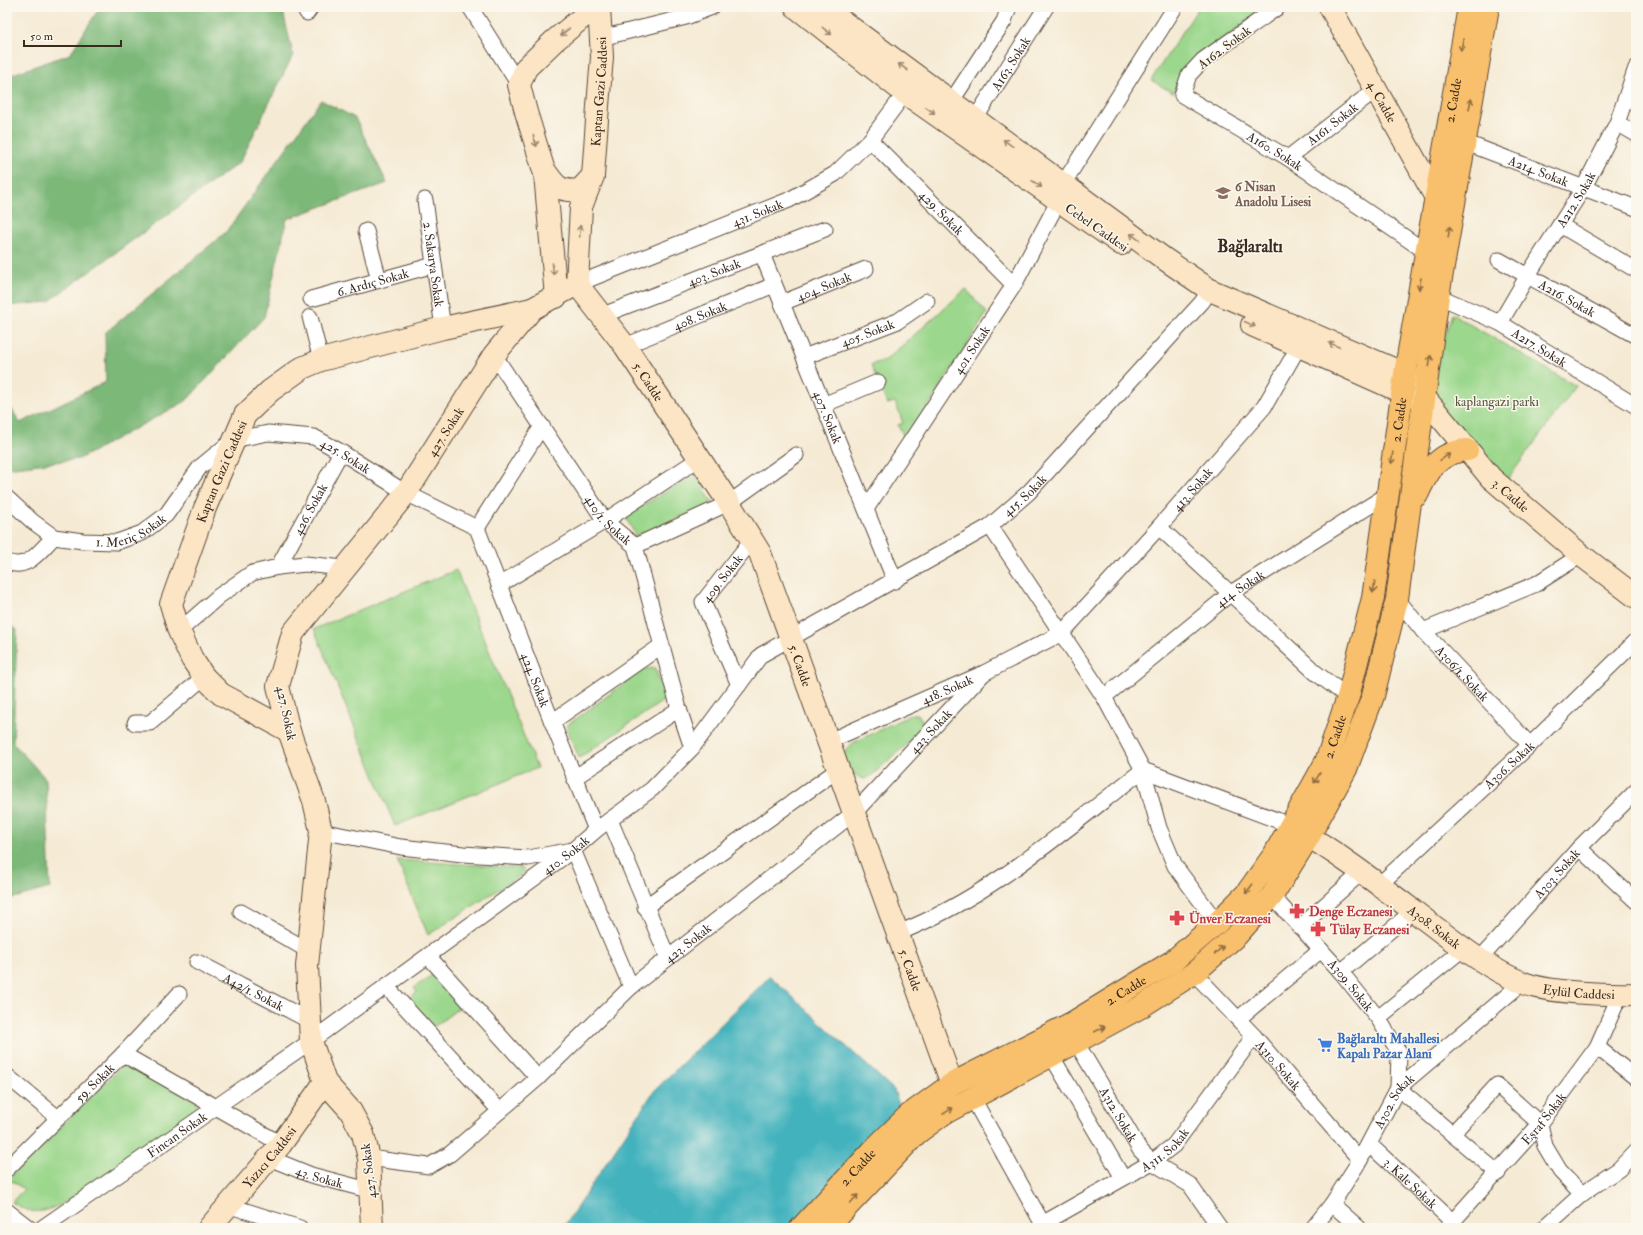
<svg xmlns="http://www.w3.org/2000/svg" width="1643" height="1235" viewBox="0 0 1643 1235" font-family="'IM FELL Double Pica',serif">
<rect width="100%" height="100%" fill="#fbf7ec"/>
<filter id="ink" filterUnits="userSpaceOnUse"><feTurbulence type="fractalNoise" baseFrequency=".025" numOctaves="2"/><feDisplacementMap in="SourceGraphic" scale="8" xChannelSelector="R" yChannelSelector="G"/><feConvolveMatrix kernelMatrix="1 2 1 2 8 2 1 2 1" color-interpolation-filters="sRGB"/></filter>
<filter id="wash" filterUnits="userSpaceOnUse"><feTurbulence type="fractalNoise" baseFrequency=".012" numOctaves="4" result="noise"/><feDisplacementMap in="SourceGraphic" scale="16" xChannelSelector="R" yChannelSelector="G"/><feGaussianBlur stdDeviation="0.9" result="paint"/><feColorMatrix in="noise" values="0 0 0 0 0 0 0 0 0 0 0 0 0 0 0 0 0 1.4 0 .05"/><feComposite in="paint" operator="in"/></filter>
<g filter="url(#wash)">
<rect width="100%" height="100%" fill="#f5ead4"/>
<path fill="#9bd78c" stroke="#6b8055" d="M1199,7H1266L1184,73L1173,93L1151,80Z
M966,289L987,313L909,437H904L898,425L903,423L895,402L887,404L871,365L887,359Z
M1452,314L1576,386L1502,487L1425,400Z
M696,474L713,504L636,536L625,516Z
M456,570L537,768L395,826L314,629Z
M655,668L666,699L579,758L566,726L644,669Z
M912,714H918L925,725L923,730L871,776L864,779C853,776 842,764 845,752C846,749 849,746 851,744Z
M397,860L523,868L524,873L428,935Z
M436,972L464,1004L434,1027L407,999L417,992L414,988Z
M124,1064L197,1102L199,1109L64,1203C43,1213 32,1216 12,1202L24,1189L8,1179Z"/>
<path fill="#7cb878" stroke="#5c714b" d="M100,7H282L293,55L240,162L48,302L7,306V76L70,54Z
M321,100L355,118L387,183L287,219L264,317L186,401L79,459L7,468V401L20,423L106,382L105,333L226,232Z
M7,624L17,630L13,743L46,779L50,888L7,900Z"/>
<path fill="#42b2bd" stroke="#3e6e6e" d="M770,976L894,1090L904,1119L804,1228H563L654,1091Z"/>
</g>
<g filter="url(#ink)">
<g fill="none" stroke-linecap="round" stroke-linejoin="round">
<g stroke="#574739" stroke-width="17">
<g id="street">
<path d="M304,7L307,13L311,7"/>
<path d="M470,7L519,85"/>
<path id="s1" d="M1278,7L1203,60L1189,75L1182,95L1288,158L1425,251"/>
<path d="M601,38L686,17L712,7"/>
<path d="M951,102L1004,21L1009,7"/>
<path id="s2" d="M975,119L1046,7"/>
<path d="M1617,123L1636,134"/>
<path id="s3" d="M870,140L1014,285"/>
<path id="s4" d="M1464,142L1636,208"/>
<path id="s5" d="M1288,158L1375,90"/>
<path id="s6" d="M425,200L443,328"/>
<path d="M1560,225L1636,270"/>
<path d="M366,231L379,280"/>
<path id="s7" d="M762,254L895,581"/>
<path id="s8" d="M1499,260L1636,336"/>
<path id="s9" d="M577,284L789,200L835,174L870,140L905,93"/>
<path id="s10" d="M1438,296L1500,323L1636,406"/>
<path id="s11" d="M311,299L434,265"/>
<path id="s12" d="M782,303L866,269"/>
<path id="s13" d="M603,315L825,229"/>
<path d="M310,317L321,360"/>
<path id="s14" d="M1500,323L1528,275L1584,187L1617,123L1636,68"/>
<path id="s15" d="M625,346L774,285"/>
<path id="s16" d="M494,355L605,521L635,546L679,709L692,748"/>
<path id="s17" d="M804,357L898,321L927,301"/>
<path d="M823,405L878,382"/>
<path id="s18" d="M7,498L32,521L54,537L83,541L117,542L142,533L166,515L200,467L233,440L268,433L314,437L341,452L406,493L477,528L552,722L596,830"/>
<path id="s19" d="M866,509L1014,285L1059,200L1063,184L1175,7"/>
<path d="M990,526L1104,697L1143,770L1159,828L1175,866L1217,923"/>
<path d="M1159,527L1316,673L1348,697"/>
<path d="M477,528L542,426"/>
<path d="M635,546L729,503L796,455"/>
<path d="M7,562C28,571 40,550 54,537"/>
<path id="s20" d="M278,567L341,452"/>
<path d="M499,585L605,521L700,458"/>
<path id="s21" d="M1397,599L1423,631L1530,745"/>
<path d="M179,631L219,596L252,573L278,567L305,564L344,568"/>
<path d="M1423,631L1536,584L1581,555"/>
<path id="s22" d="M739,685L703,602L752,540"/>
<path id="s23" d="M1104,697L1231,593L1387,495"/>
<path d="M552,722L661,646"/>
<path d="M135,723H150L204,677"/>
<path id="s24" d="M829,741L984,673L1062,633L1159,527L1264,407L1303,339"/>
<path d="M574,778L679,709"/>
<path d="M610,820L668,958"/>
<path d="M321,831L401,847L463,854L528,858L573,850L631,987"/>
<path d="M1579,848L1636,901"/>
<path id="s25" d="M1379,885L1530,745L1636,641"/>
<path id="s26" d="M1272,896L1341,972L1378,1018L1399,1052L1398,1088L1498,1173"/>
<path d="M645,907L839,769"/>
<path d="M241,912L309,951"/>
<path d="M1300,927L1362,872"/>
<path d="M898,933C990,897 1066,829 1143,770L1290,825"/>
<path d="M428,956L538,1078"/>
<path id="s27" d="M1480,959L1579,848L1636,791"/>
<path id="s28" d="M197,962L310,1021"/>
<path d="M1341,972L1413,911"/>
<path id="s29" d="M1194,973L1254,1036L1360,1160"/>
<path d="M386,986L500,1111"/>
<path d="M1378,1018L1464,948"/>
<path d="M1238,1019L1321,950"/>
<path id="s30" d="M1076,1042L1140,1150L1152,1162L1190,1185L1220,1228"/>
<path d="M1597,1047L1636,1078"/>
<path d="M123,1054L281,1144"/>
<path d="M1051,1055L1123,1178"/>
<path d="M7,1076L58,1118"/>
<path d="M972,1097L1045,1228"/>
<path d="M1452,1134L1497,1085L1540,1124L1545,1146L1560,1171L1582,1194"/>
<path id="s31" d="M1369,1144L1453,1222"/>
<path id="s32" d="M269,1158L311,1175L372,1191"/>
<path id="s33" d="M369,1158L429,1166L450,1154L538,1078L631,987L855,812L984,673"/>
<path id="s34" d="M7,1169L123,1054L179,994"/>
<path d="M1332,1204L1359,1228"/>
<path d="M227,1205L300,1228"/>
<path d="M7,1211L29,1228"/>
<path id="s35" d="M1042,1224L1152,1162L1174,1145L1254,1036"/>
<path id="s36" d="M42,1228L311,1041L573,850L596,830L652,789L692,748L761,655L990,526L1029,492L1202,302L1210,290"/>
<path id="s37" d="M1313,1228L1332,1204L1360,1160L1398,1088L1522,983"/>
<path id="s38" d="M1447,1228L1540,1124L1597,1047L1620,995"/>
<path d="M1544,1228L1582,1194L1619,1169L1636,1151"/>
</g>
</g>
<g stroke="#574739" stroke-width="24">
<g id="secondary">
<path d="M796,7L905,93L1121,244"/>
<path id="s39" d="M823,7L1163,258L1210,290L1405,374L1491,478L1581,555L1636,597"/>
<path id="s40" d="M1330,7L1435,196"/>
<path d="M545,171C556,187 560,192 580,190L593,176"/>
<path id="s41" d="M577,284L625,346L729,503L760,553L952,1084"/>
<path id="s42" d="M577,284L581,207L593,176L598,106L602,57L599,7"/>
<path d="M556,297L545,174L526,112L519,85L526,68L554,41L595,7"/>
<path d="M1252,325L1402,392L1421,398"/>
<path id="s43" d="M289,731L221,694L204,677L192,659L179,631L171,604L205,508L245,415L270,391L302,368L321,360L443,328L532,309"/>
<path id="s44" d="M1293,827C1342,855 1387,891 1432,925C1460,946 1489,969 1521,982C1545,993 1609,995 1636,994"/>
<path id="s45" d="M209,1228L281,1144L325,1082"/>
<path id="s46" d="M372,1228L369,1158L363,1134L350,1110L325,1082L311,1041L307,966L321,831L314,801L289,731L278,686L293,633L406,493L494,355L532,309L577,284"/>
</g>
</g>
<g stroke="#574739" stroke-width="24">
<g id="primary">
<path d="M1417,495C1428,470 1439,452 1467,450"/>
<path id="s47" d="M801,1228L878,1145L909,1115L952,1084L1072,1023L1173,961L1217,923L1246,894L1274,855L1326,762L1348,697L1373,598L1405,374L1469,7"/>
<path d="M827,1228L917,1133L943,1114L1139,1008L1194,973L1237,935L1272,896L1309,836L1346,769L1373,696L1397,599L1438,296L1488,7"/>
</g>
</g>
<use href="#street" stroke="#fff" stroke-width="15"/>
<use href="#secondary" stroke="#fce5c4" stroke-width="22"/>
<use href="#primary" stroke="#f8bf6c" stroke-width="22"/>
</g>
<defs><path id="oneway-shaft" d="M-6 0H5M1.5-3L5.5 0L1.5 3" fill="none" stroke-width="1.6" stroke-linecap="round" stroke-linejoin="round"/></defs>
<g stroke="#9c8871">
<use href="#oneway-shaft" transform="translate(827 31) rotate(38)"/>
<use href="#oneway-shaft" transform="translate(565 32) rotate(140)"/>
<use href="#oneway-shaft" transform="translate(903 67) rotate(-143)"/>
<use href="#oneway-shaft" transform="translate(930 110) rotate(35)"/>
<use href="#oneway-shaft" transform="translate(535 141) rotate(72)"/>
<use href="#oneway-shaft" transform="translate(1008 143) rotate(-144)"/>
<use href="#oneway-shaft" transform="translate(1037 184) rotate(35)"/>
<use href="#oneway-shaft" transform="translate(580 231) rotate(-87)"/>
<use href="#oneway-shaft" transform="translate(1135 237) rotate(-143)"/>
<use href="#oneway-shaft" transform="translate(553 269) rotate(85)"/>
<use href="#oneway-shaft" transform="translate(1250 324) rotate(25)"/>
<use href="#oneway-shaft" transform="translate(1334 345) rotate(-157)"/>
</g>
<g stroke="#906d41">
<use href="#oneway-shaft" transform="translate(1462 45) rotate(100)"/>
<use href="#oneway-shaft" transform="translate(1470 104) rotate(-80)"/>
<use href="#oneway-shaft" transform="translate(1449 232) rotate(-81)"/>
<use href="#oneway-shaft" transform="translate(1420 284) rotate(99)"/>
<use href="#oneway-shaft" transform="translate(1430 361) rotate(-83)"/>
<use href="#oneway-shaft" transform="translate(1445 457) rotate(-34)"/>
<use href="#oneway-shaft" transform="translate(1392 458) rotate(98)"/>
<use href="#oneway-shaft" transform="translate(1374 587) rotate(98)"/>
<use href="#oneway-shaft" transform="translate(1317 778) rotate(120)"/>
<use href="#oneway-shaft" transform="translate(1249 889) rotate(127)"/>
<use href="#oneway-shaft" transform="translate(1219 950) rotate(-42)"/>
<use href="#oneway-shaft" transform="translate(1100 1029) rotate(-28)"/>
<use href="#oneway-shaft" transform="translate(948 1111) rotate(-31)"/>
<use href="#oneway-shaft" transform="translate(854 1199) rotate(-48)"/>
</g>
</g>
<defs>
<g id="school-bare" transform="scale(1.2)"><path d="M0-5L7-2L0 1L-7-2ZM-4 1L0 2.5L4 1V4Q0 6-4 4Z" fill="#8d6e63" stroke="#fbf7ec" stroke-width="2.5" paint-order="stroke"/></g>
<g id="pharmacy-bare" transform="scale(1.2)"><path d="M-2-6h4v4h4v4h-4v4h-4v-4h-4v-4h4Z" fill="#e0444e" stroke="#fbf7ec" stroke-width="2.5" paint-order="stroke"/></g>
<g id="supermarket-bare" transform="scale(1.2)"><path d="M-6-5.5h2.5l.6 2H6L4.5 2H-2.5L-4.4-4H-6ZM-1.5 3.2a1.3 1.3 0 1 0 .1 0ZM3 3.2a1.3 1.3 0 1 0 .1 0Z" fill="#3f7fe0" stroke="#fbf7ec" stroke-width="2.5" paint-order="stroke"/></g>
</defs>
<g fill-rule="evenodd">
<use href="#school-bare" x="1223" y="193"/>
<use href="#pharmacy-bare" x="1297" y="911"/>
<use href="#pharmacy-bare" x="1177" y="918"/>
<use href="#pharmacy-bare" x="1318" y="929"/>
<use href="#supermarket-bare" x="1325" y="1045"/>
</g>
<g text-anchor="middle" stroke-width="3" stroke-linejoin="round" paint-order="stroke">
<g font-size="13" fill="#3b2a1e" stroke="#fbf7ec">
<text transform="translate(1224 47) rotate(-37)" y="5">A162. Sokak</text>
<text dy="5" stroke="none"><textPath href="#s2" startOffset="66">A163. Sokak</textPath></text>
<text dy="5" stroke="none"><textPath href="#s42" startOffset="195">Kaptan Gazi Caddesi</textPath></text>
<text dy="5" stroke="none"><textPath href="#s47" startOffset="1391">2. Cadde</textPath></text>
<text dy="5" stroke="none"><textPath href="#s40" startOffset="108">4. Cadde</textPath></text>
<text dy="5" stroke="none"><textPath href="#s5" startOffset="56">A161. Sokak</textPath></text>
<text dy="5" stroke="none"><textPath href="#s1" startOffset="242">A160. Sokak</textPath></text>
<text dy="5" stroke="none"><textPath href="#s4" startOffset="80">A214. Sokak</textPath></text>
<text dy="5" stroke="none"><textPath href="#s14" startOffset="145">A212. Sokak</textPath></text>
<text dy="5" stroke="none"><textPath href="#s9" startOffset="194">431. Sokak</textPath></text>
<text dy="5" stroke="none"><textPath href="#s3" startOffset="102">429. Sokak</textPath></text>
<text transform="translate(1097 227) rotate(35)" y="5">Cebel Caddesi</text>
<text dy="5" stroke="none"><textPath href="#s6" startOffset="65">2. Sakarya Sokak</textPath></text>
<text dy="5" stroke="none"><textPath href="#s13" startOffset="119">403. Sokak</textPath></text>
<text dy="5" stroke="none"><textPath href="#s11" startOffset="64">6. Ardıç Sokak</textPath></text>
<text dy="5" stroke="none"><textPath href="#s12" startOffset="45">404. Sokak</textPath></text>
<text dy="5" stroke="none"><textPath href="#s8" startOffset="78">A216. Sokak</textPath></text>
<text dy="5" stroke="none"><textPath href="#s15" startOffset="81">408. Sokak</textPath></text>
<text dy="5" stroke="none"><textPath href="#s17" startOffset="68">405. Sokak</textPath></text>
<text dy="5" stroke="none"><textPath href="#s10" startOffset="114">A217. Sokak</textPath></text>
<text dy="5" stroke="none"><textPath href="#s19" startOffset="191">401. Sokak</textPath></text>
<text dy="5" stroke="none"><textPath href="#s41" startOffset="121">5. Cadde</textPath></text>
<text dy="5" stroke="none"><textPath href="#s7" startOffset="176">407. Sokak</textPath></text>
<text dy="5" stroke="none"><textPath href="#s47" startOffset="1067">2. Cadde</textPath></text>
<text dy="5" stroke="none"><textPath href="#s46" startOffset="873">427. Sokak</textPath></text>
<text dy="5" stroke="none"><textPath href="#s18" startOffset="401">425. Sokak</textPath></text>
<text dy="5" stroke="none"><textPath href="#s43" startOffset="324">Kaptan Gazi Caddesi</textPath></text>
<text dy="5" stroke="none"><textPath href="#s24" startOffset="451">413. Sokak</textPath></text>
<text dy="5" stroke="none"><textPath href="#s36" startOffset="1234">415. Sokak</textPath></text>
<text dy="5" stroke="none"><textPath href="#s39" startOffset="853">3. Cadde</textPath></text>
<text dy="5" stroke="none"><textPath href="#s20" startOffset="66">426. Sokak</textPath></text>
<text dy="5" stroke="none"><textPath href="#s16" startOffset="201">410/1. Sokak</textPath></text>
<text dy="5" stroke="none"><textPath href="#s18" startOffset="141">1. Meriç Sokak</textPath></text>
<text dy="5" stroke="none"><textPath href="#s22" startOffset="121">409. Sokak</textPath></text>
<text dy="5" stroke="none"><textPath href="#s23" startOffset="174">414. Sokak</textPath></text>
<text dy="5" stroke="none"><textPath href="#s41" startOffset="445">5. Cadde</textPath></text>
<text dy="5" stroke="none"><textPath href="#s21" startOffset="99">A306/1. Sokak</textPath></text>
<text dy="5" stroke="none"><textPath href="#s18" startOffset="714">424. Sokak</textPath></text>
<text dy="5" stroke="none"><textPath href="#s24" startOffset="129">418. Sokak</textPath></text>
<text transform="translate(287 713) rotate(78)" y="5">427. Sokak</text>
<text dy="5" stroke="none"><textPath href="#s33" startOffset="726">423. Sokak</textPath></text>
<text dy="5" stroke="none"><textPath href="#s47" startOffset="743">2. Cadde</textPath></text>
<text dy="5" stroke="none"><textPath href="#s25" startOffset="177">A306. Sokak</textPath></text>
<text dy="5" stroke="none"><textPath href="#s36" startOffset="643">410. Sokak</textPath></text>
<text dy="5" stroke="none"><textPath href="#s27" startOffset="115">A303. Sokak</textPath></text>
<text dy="5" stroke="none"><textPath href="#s44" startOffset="173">A308. Sokak</textPath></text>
<text dy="5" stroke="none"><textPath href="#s33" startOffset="403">423. Sokak</textPath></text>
<text dy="5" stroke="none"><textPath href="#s41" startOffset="769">5. Cadde</textPath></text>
<text dy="5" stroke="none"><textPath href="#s26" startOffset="119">A309. Sokak</textPath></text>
<text dy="5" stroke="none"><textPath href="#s47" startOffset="407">2. Cadde</textPath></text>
<text dy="5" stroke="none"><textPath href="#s44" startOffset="335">Eylül Caddesi</textPath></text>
<text dy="5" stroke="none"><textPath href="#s28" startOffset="64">A42/1. Sokak</textPath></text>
<text dy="5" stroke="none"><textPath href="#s29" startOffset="125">A310. Sokak</textPath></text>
<text dy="5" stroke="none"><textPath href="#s34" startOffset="123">59. Sokak</textPath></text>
<text dy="5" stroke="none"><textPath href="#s37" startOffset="151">A302. Sokak</textPath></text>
<text dy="5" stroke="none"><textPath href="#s30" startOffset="84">A312. Sokak</textPath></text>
<text dy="5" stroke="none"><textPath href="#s38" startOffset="146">Eşraf Sokak</textPath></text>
<text dy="5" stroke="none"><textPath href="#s36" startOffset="164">Fincan Sokak</textPath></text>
<text dy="5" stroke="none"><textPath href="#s35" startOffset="144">A311. Sokak</textPath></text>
<text dy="5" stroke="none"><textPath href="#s45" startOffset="93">Yazıcı Caddesi</textPath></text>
<text dy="5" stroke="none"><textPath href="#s47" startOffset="83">2. Cadde</textPath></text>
<text transform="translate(368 1171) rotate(-97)" y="5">427. Sokak</text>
<text dy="5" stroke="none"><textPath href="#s32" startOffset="54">43. Sokak</textPath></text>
<text dy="5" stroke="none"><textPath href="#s31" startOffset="57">3. Kale Sokak</textPath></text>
</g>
<g font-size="13" font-weight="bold" fill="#785e54" stroke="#fbf7ec" text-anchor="start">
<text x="1235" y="191">6 Nisan<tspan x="1235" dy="15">Anadolu Lisesi</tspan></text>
</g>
<g font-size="13" fill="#53553a" stroke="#fbf7ec">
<text x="1497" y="406">kaplangazi parkı</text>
</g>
<g font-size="13" font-weight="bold" fill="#be3a42" stroke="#fbf7ec" text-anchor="start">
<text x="1309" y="916">Denge Eczanesi</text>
<text x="1189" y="923">Ünver Eczanesi</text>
<text x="1330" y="934">Tülay Eczanesi</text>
</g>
<g font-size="13" font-weight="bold" fill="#366cbe" stroke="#fbf7ec" text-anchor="start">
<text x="1337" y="1043">Bağlaraltı Mahallesi<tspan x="1337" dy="15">Kapalı Pazar Alanı</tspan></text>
</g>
<g font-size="17" font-weight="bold" fill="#3b2a1e" stroke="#fbf7ec">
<text x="1250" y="252">Bağlaraltı</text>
</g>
</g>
<rect width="1643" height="1235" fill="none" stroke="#fbf7ec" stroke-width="24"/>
<path d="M24 40v6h97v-6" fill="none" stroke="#3b2a1e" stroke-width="2"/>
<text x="30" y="40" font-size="12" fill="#3b2a1e" stroke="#fbf7ec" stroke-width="3" paint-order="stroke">50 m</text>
</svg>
